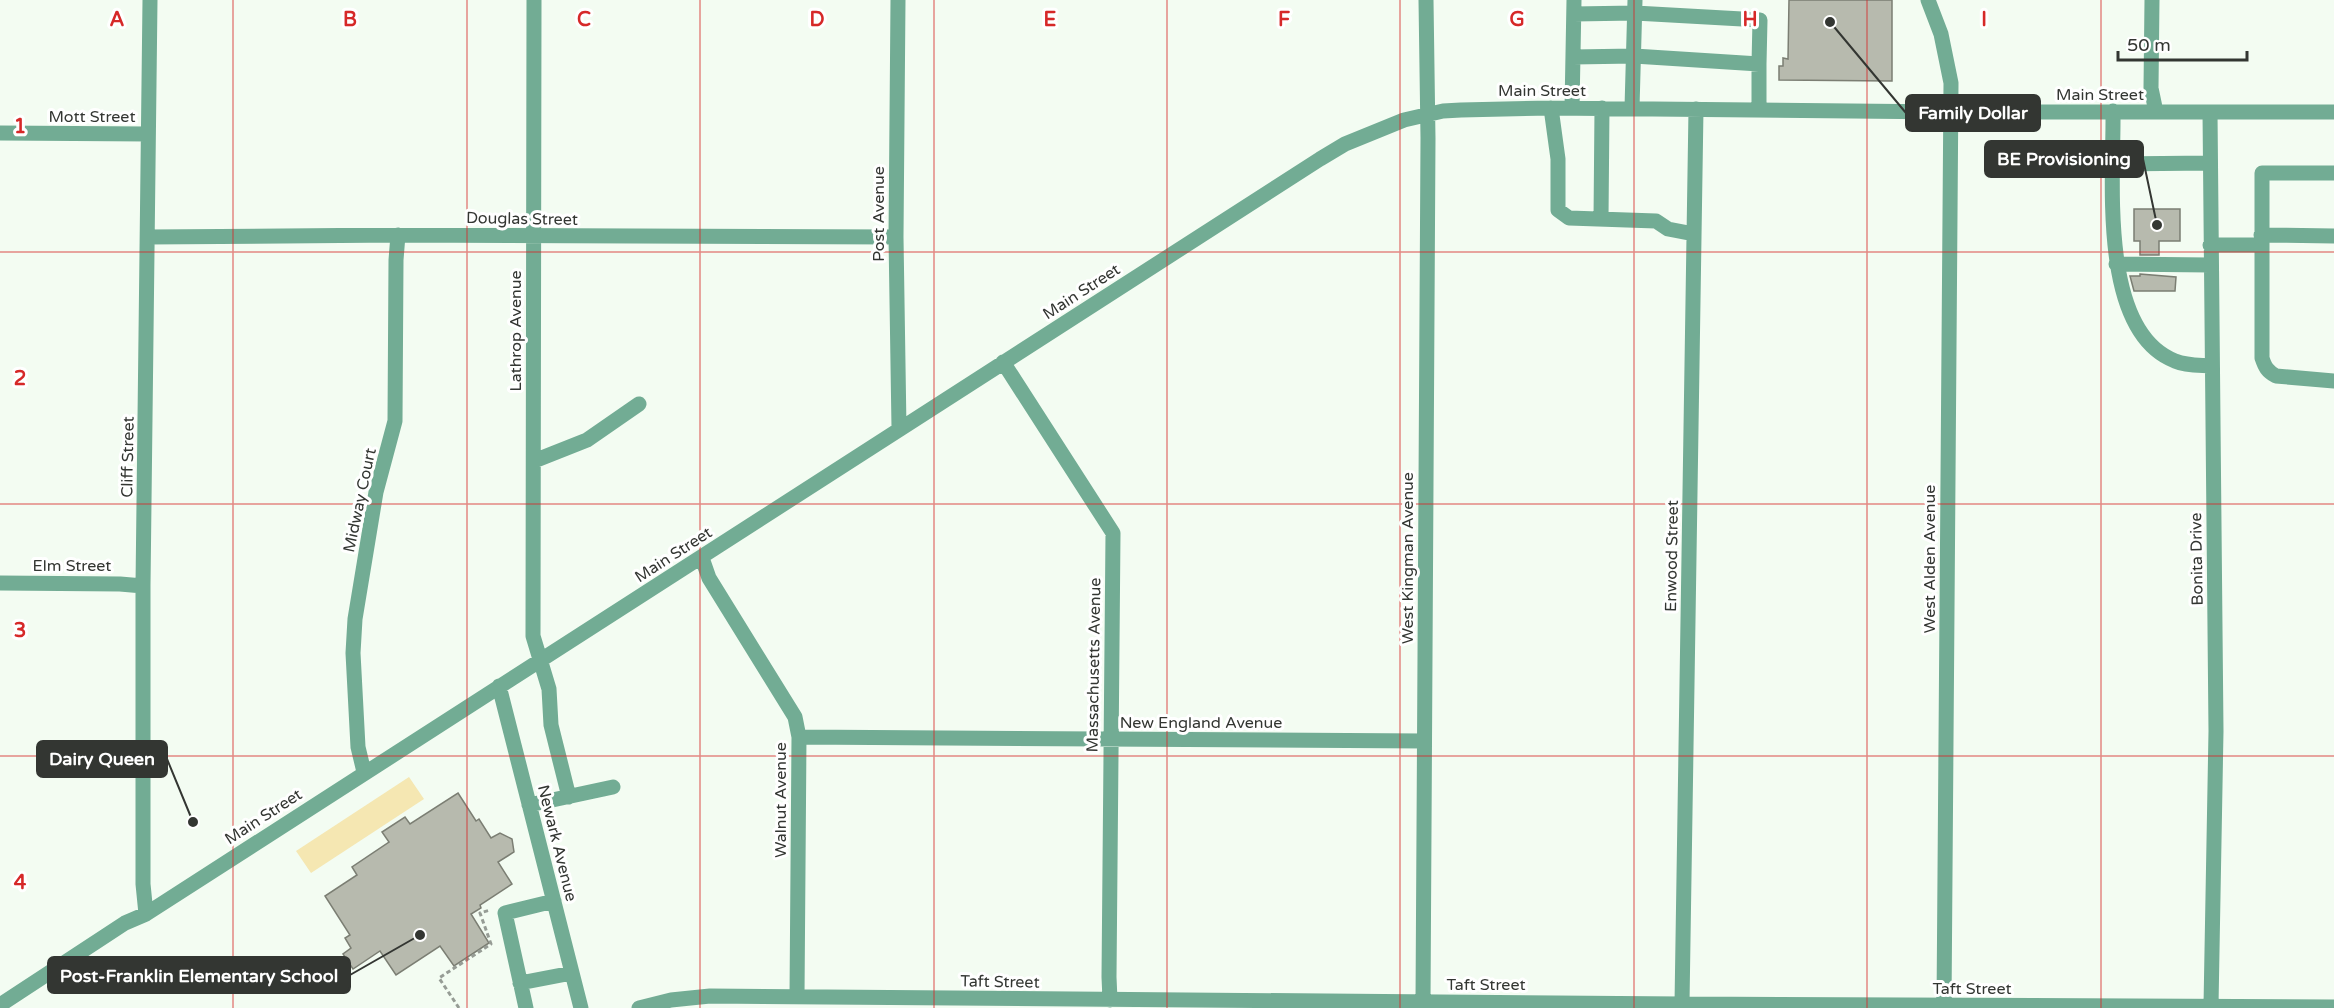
<svg xmlns="http://www.w3.org/2000/svg" width="2334" height="1008" viewBox="0 0 2334 1008" font-family="'Varela Round',sans-serif">
<rect width="100%" height="100%" fill="#f3fcf2"/>
<path fill="#f5e7b2" d="M409,777L424,799L311,873L296,851Z"/>
<path fill="#b7baae" stroke="#7b7e73" stroke-width="1.5" d="M1789,0H1892V81L1779,80V66H1783V58L1788,59Z
M2134,209H2180V241H2159V255H2140V241H2134Z
M2140,274L2176,277L2175,291H2134L2130,276H2140Z
M458,793L476,821L479,819L491,838L500,833L512,839L514,852L498,862L512,884L480,905L481,908L471,914L489,943L454,966L440,946L396,975L380,951L353,969L343,954L351,948L345,938L350,935L325,896L357,875L352,867L389,842L382,832L405,817L410,824Z"/>
<g fill="none" stroke-linecap="round" stroke-linejoin="round">
<path stroke="#969c95" stroke-width="3" stroke-dasharray="4.5 3" stroke-linecap="butt" d="M459,1008L439,978L491,944L480,913L490,910"/>
<path stroke="#72ac94" stroke-width="15" d="M534,0L533,636L549,689L551,725L569,797
M898,0L896,237L899,428
M1928,0L1941,34L1951,83L1944,1006
M2152,0L2151,88L2156,112
M1574,14L1635,13L1760,20L1759,64
M1573,57L1634,56L1759,64V109
M1551,108L1558,159V210L1569,218L1656,221L1668,229L1694,234
M1572,108L1574,0
M1632,108L1635,0
M2113,111C2114,178 2098,331 2175,361C2187,366 2200,365 2212,366
M2210,112L2216,731L2211,1006
M0,133L148,134
M2114,164L2210,163
M2334,173H2262V358C2265,367 2267,371 2276,376L2334,381
M1601,219L1602,108
M2261,235L2334,236
M148,237L398,235L896,237
M2210,245H2261
M2116,264L2210,265
M1003,362L1113,533L1109,977L1110,1000
M534,461L587,440L639,404
M702,558L709,578L795,717L799,737L797,997
M0,583L120,584L143,586
M499,686L581,1008
M799,737L1424,741
M364,772L358,747L353,653L355,619L376,492L395,421L396,260L398,235
M529,805L613,787
M146,914L143,884V586L150,0
M520,983L572,973
M1423,1002L1428,138L1426,0
M1682,1004L1696,109
M0,1005L125,923L146,914L1320,159L1345,144L1404,120L1443,111L1461,110L1551,108L1949,112H2334
M526,1008L505,913L554,901
M639,1008L671,1000L710,996L1682,1004L2334,1007"/>
</g>
<path fill="none" stroke="#d62828" stroke-width="1.5" stroke-opacity="0.55" d="M233,0V1008M467,0V1008M700,0V1008M934,0V1008M1167,0V1008M1400,0V1008M1634,0V1008M1867,0V1008M2101,0V1008M0,252H2334M0,504H2334M0,756H2334"/>
<g text-anchor="middle" stroke-width="6" stroke-linejoin="round" paint-order="stroke">
<g font-size="16" fill="#333632" stroke="#fff">
<text x="1542" y="96">Main Street</text>
<text x="2100" y="100">Main Street</text>
<text x="92" y="122">Mott Street</text>
<text transform="translate(878 214) rotate(-90)" y="6">Post Avenue</text>
<text transform="translate(522 218) rotate(1)" y="6">Douglas Street</text>
<text transform="translate(1081 291) rotate(-33)" y="6">Main Street</text>
<text transform="translate(515 331) rotate(-90)" y="6">Lathrop Avenue</text>
<text transform="translate(127 457) rotate(-89)" y="6">Cliff Street</text>
<text transform="translate(359 500) rotate(-78)" y="6">Midway Court</text>
<text transform="translate(673 554) rotate(-33)" y="6">Main Street</text>
<text transform="translate(1671 556) rotate(-89)" y="6">Enwood Street</text>
<text transform="translate(1407 558) rotate(-90)" y="6">West Kingman Avenue</text>
<text transform="translate(1929 559) rotate(-90)" y="6">West Alden Avenue</text>
<text transform="translate(2196 559) rotate(-91)" y="6">Bonita Drive</text>
<text x="72" y="571">Elm Street</text>
<text transform="translate(1093 665) rotate(-89)" y="6">Massachusetts Avenue</text>
<text x="1201" y="728">New England Avenue</text>
<text transform="translate(780 800) rotate(-90)" y="6">Walnut Avenue</text>
<text transform="translate(263 816) rotate(-33)" y="6">Main Street</text>
<text transform="translate(558 843) rotate(76)" y="6">Newark Avenue</text>
<text transform="translate(1000 981) rotate(1)" y="6">Taft Street</text>
<text x="1486" y="990">Taft Street</text>
<text x="1972" y="994">Taft Street</text>
</g>
</g>
<g font-size="20" text-anchor="middle" font-weight="bold" fill="#d62828" stroke="#fff" stroke-width="6" stroke-linejoin="round" paint-order="stroke">
<text x="117" y="26">A</text>
<text x="350" y="26">B</text>
<text x="584" y="26">C</text>
<text x="817" y="26">D</text>
<text x="1050" y="26">E</text>
<text x="1284" y="26">F</text>
<text x="1517" y="26">G</text>
<text x="1750" y="26">H</text>
<text x="1984" y="26">I</text>
<text x="20" y="133">1</text>
<text x="20" y="385">2</text>
<text x="20" y="637">3</text>
<text x="20" y="889">4</text>
</g>
<path fill="none" stroke="#333632" stroke-width="2" d="M1830 22L1906 113M2157 225L2143 159M193 822L167 759M420 935L350 975"/>
<g fill="#333632" stroke="#fff" stroke-width="2">
<circle cx="1830" cy="22" r="6"/>
<circle cx="2157" cy="225" r="6"/>
<circle cx="193" cy="822" r="6"/>
<circle cx="420" cy="935" r="6"/>
</g>
<g fill="#333632" stroke="#333632" stroke-width="2">
<rect x="1906" y="95" width="134" height="36" rx="6"/>
<rect x="1985" y="141" width="158" height="36" rx="6"/>
<rect x="37" y="741" width="130" height="36" rx="6"/>
<rect x="48" y="957" width="302" height="36" rx="6"/>
</g>
<g font-size="18" text-anchor="middle" font-weight="bold" fill="#fff">
<text x="1973" y="119">Family Dollar</text>
<text x="2064" y="165">BE Provisioning</text>
<text x="102" y="765">Dairy Queen</text>
<text x="199" y="982">Post-Franklin Elementary School</text>
</g>
<path d="M2118 51v9h129v-9" fill="none" stroke="#333632" stroke-width="3"/>
<text x="2127" y="51" font-size="18" fill="#333632" stroke="#ffffff" stroke-width="4.5" paint-order="stroke">50 m</text>
</svg>
